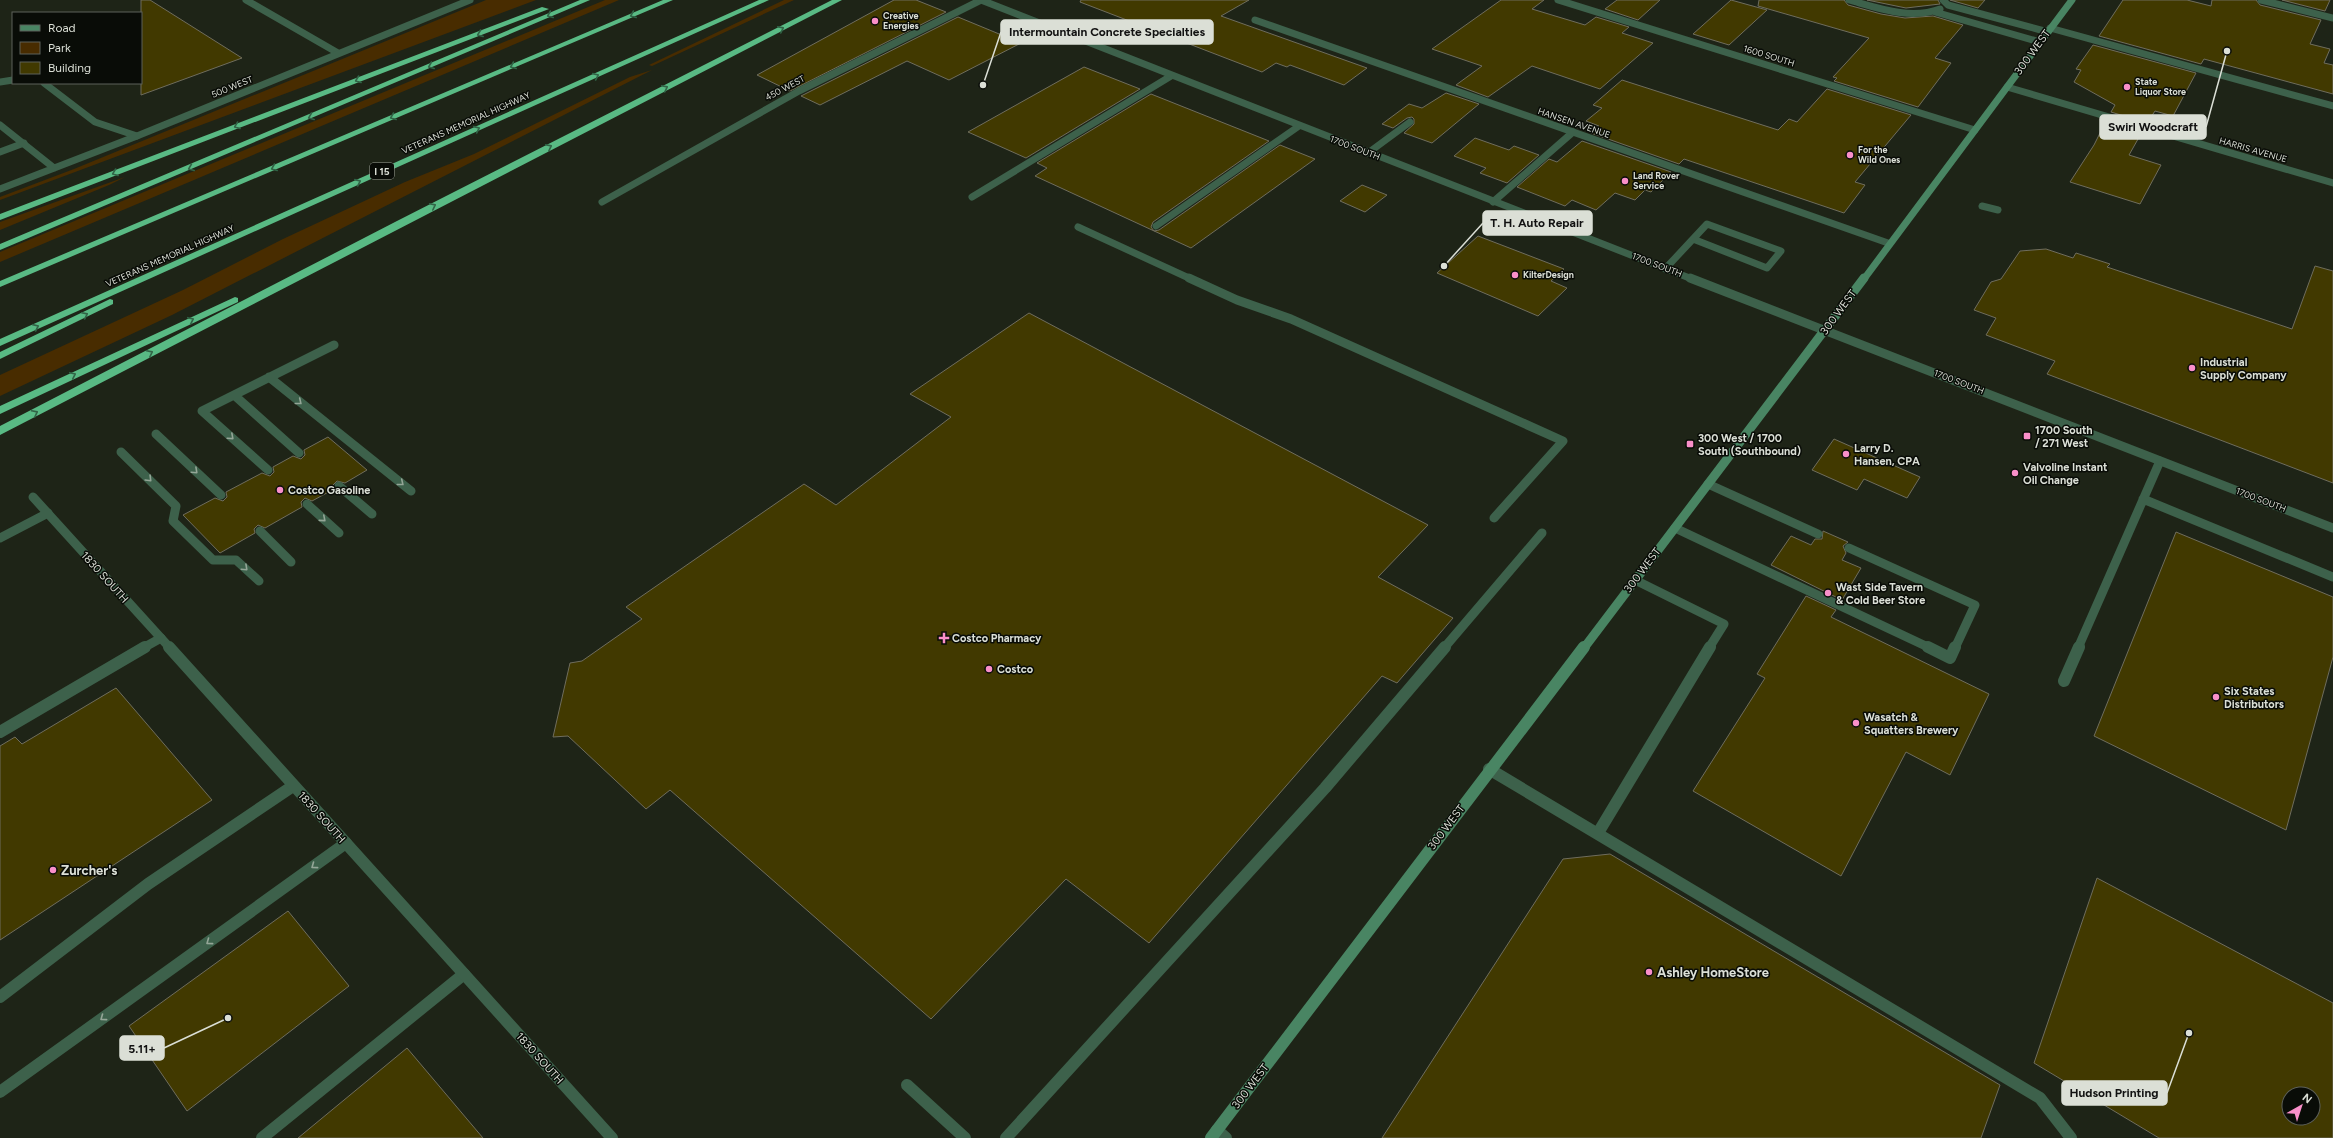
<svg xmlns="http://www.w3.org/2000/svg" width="2333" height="1138" viewBox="0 0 2333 1138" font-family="Figtree,sans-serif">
<rect width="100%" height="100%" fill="#1e2417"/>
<path fill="#482c00" d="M486,0H536L0,200V197L74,169Z
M605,0H619L0,262V252Z
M784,0H794L652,66L649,65Z
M652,70L172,315L0,396V375L183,290L283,239L405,182L474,154L630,77Z
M125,177L109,185L0,230V222Z"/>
<path fill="#413900" stroke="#6f6d5d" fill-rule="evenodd" d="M141,0H150L242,58L141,95Z
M894,0H916L946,12L790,91L757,75Z
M1081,0H1249L1221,16L1367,68L1344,85L1290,65L1287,67L1276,63L1262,72L1080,2Z
M1501,0H1544L1532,9L1585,25L1596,17L1629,27L1622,33L1653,43L1600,89L1532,66L1488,97L1456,85L1482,66L1432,49Z
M1617,0H1660L1638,20L1605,9Z
M1731,0L1767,10L1729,45L1693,34Z
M1759,0H1844L1848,5L1881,14L1905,18L1933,16L1963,25L1935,58L1951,63L1918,107L1834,81L1837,78L1833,77L1869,38L1758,6Z
M1867,0H1938L1940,4L1906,8Z
M1950,0H1985L1978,8Z
M2123,0H2187L2211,6L2212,0H2256L2260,5L2321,20L2310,44L2330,49L2324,63L2333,65V94L2204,59L2201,64L2099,36Z
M2282,0H2330L2325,11Z
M958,17L1021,43L949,80L907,61L820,105L801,96Z
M2093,45L2196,73L2173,116L2155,111L2147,123L2111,112L2115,105L2074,82L2081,70L2076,69Z
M1084,67L1140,89L1026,158L968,132Z
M1622,80L1778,130L1789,119L1797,122L1827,89L1911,115L1855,182L1865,185L1844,213L1684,159L1679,164L1591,133L1599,126L1586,121L1602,108L1593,105Z
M1446,93L1479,104L1432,143L1404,133L1414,124V119L1412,117L1407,118L1393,128L1382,124L1409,104L1422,108Z
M1151,94L1269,141L1153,222L1151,227L1154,231L1159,230L1280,145L1315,159L1191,248L1035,176L1047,168L1037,163Z
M2106,121L2142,132L2129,155L2161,165L2140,204L2070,182L2094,145Z
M1475,138L1509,150L1514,146L1539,155L1507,183L1480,173L1486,168L1454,156Z
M1582,141L1671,172L1651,192L1645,190L1635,200L1615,193L1596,210L1572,200L1565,206L1517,187L1549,159L1557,162Z
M1362,185L1387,195L1365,212L1340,201Z
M1478,236L1564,269L1551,281L1567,288L1538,316L1437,273Z
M2046,249L2073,258L2076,253L2110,264L2107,267L2292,329L2315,266L2333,271V483L2047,374L2055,361L1986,335L1996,318L1974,310L1991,282L2001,279L2020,251Z
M1029,313L1428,525L1378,577L1453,618L1397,683L1382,676L1149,943L1066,879L931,1019L670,790L646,809L568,736L553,737L570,663L582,661L642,619L626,607L804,484L836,505L951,417L910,394Z
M328,437L367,470L345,483L337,481L333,485L334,489L312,501L305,498L301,502L302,507L265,528L258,525L254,529L255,533L220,553L183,515L215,498L223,501L227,497L226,492L262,473L270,476L274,472L273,467L293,456L301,459L305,455L304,450Z
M1834,439L1920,477L1907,498L1864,479L1857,490L1812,470Z
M1823,531L1848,542L1843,546L1846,553L1842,560L1861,568L1842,600L1771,565L1791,536L1811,545L1815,539H1822Z
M2176,532L2333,597V657L2286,830L2094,736Z
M1806,596L1836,610L1831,617L1989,694L1950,775L1906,752L1841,876L1693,791L1765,678L1757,674Z
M116,688L212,800L0,940V746L15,737L22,744Z
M1610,854L2000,1085L1981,1138H1382L1563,859Z
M2097,878L2333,1003V1138H2159L2034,1063ZM2289,1094H2313V1118H2289Z
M288,911L349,986L187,1111L129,1026Z
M407,1048L483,1138H298Z"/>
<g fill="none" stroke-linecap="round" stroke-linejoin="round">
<path stroke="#3d614b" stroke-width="7" d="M246,0L338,53
M1849,0C1878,8 1910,20 1940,9
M1943,0L1948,5L2048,32
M1935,12L2040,42
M2050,28L2333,106
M0,82L13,80
M44,83L95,122L137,136
M0,152L24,143
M1368,153L1410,122
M972,197L1171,76
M1493,202L1573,132
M1982,206L1998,210
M1707,224L1781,251L1767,268L1693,239Z
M1156,226L1299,126
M1078,227L1191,279
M1665,269L1693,239"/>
<path stroke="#3d614b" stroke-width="9" d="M1189,278L1237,300L1291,319L1563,441L1494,518
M269,377L411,491
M234,395L299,453
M156,434L221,495
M121,452L176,506L173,521L213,560H236L259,581
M268,470L202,411L334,345
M1708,484L1818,534
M339,486L372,514
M2143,499L2333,577
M307,504L339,533
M1675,528L1930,648
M260,531L291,562
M0,538L48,513
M1849,548L1975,605L1955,648
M1635,580L1724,624L1709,648
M143,648L161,638
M1444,648L1542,533
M2078,648L2160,461"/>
<path stroke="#3d614b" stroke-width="12" d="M1928,647L1950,658L1955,647
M2064,681L2079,647
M0,732L145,647
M1489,769L2040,1098L2071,1138
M1598,833L1710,647
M0,997L148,884L293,786
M907,1085L965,1138
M0,1092L346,843
M1217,1130L1226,1138
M262,1138L464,974
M1006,1138L1325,788L1445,647"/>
<path stroke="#3d614b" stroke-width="7" d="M1558,0L1975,130
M2261,0L2333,18
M1255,20L1888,243
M2007,87L2333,183
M0,125L54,168
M0,189L137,136L470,0
M602,202L799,91L981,0"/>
<path stroke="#3d614b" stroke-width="9" d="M33,497L170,648"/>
<path stroke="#3d614b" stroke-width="12" d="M169,647L612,1138"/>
<path stroke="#3d614b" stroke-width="7" d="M981,0L1692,279"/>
<path stroke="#3d614b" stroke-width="9" d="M1690,278L2333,528"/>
<path stroke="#498563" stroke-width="7" d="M1864,279L2072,0"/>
<path stroke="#498563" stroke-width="9" d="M1584,648L1864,278"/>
<path stroke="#498563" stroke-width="12" d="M1211,1138L1584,647"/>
<path fill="#59ba84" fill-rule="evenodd" d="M580,0H590L0,250V244Z
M663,0H673L0,287V281Z
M759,0H769L0,346V339Z
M832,0H842L0,435V426L395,222Z
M542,7L549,9L0,220V214Z
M235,297L238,298V302L0,414V406Z
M110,299L113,300V304L0,359V352Z"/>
</g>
<defs><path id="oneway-chevron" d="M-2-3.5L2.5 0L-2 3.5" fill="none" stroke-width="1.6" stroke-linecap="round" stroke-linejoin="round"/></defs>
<g stroke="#316346">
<use href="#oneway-chevron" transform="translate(550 15) rotate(157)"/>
<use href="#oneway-chevron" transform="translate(633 15) rotate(157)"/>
<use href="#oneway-chevron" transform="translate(781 29) rotate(-27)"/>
<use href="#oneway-chevron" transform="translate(480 34) rotate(159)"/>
<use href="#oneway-chevron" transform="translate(431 66) rotate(157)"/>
<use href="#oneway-chevron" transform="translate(513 66) rotate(157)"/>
<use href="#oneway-chevron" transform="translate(596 76) rotate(-24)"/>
<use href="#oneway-chevron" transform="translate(358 80) rotate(159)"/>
<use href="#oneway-chevron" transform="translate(665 88) rotate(-27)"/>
<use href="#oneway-chevron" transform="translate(311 117) rotate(157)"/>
<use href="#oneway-chevron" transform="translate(393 117) rotate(157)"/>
<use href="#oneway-chevron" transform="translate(237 126) rotate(159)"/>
<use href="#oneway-chevron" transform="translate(477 129) rotate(-24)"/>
<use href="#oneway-chevron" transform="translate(549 147) rotate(-27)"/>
<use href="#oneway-chevron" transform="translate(191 168) rotate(157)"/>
<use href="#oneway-chevron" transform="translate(274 168) rotate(157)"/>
<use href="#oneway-chevron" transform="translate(115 173) rotate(159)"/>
<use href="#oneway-chevron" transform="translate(358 182) rotate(-24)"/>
<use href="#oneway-chevron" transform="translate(433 206) rotate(-27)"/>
<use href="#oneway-chevron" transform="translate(85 315) rotate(-26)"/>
<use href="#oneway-chevron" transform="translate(191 320) rotate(-25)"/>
<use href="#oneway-chevron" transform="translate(36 327) rotate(-24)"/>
<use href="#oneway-chevron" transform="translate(150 353) rotate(-27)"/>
<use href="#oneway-chevron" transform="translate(73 375) rotate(-25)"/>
<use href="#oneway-chevron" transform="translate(35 413) rotate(-27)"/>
</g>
<g stroke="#94a697">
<use href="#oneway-chevron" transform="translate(299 402) rotate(39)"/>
<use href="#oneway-chevron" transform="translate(231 437) rotate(42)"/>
<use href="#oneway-chevron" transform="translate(195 471) rotate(43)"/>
<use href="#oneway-chevron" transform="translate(149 479) rotate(45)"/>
<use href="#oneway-chevron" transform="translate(401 483) rotate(39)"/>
<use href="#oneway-chevron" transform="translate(323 519) rotate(41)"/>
<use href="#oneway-chevron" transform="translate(245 568) rotate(43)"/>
<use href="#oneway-chevron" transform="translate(314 866) rotate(144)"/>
<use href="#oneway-chevron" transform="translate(209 942) rotate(144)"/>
<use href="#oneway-chevron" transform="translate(103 1018) rotate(144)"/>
</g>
<g fill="#f98fc9" stroke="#090c07" stroke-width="1.5">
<circle cx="875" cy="21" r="4"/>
<circle cx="2127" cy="87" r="4"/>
<circle cx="1850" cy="155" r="4"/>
<circle cx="1625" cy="181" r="4"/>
<circle cx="1515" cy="275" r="4"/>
<circle cx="2192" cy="368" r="4"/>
<rect x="2023" y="432" width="8" height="8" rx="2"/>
<rect x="1686" y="440" width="8" height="8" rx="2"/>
<circle cx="1846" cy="454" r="4"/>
<circle cx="2015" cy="473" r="4"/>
<circle cx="280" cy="490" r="4"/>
<circle cx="1828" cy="593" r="4"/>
<path d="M942 632h4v4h4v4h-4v4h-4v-4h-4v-4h4z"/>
<circle cx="989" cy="669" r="4"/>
<circle cx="2216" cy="697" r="4"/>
<circle cx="1856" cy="723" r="4"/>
<circle cx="53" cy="870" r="4"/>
<circle cx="1649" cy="972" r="4"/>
</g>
<g text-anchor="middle" stroke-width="3" stroke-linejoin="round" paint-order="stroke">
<g font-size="9" font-weight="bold" fill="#dbdfd6" stroke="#090c07" text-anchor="start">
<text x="883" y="19">Creative<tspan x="883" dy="10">Energies</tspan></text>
<text x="2135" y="85">State<tspan x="2135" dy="10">Liquor Store</tspan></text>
<text x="1858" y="153">For the<tspan x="1858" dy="10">Wild Ones</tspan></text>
<text x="1633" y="179">Land Rover<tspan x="1633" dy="10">Service</tspan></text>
<text x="1523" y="278">KilterDesign</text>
</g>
<g font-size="9" fill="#dbdfd6" stroke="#090c07">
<text transform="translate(1769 56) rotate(17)" y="3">1600 SOUTH</text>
<text transform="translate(232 87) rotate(-22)" y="3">500 WEST</text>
<text transform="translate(785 88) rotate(-28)" y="3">450 WEST</text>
<text transform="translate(466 123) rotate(-24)" y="3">VETERANS MEMORIAL HIGHWAY</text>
<text transform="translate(1574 123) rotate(19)" y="3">HANSEN AVENUE</text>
<text transform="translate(1355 148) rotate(21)" y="3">1700 SOUTH</text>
<text transform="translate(2253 150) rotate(16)" y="3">HARRIS AVENUE</text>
<text transform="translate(170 256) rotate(-24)" y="3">VETERANS MEMORIAL HIGHWAY</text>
<text transform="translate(1657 265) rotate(21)" y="3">1700 SOUTH</text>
<text transform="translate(1959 382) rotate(21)" y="3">1700 SOUTH</text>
<text transform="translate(2261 500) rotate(21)" y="3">1700 SOUTH</text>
</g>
<rect fill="#090c07" stroke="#9ca098" stroke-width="1" x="370" y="163" width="24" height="16" rx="3"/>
<g font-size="10" font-weight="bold" fill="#dbdfd6">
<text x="382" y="175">I 15</text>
</g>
<g font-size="11" fill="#dbdfd6" stroke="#090c07">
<text transform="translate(2032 52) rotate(-54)" y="4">300 WEST</text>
<text transform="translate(1838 312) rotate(-54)" y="4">300 WEST</text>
<text transform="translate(1642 570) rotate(-53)" y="4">300 WEST</text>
<text transform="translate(105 577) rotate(48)" y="4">1830 SOUTH</text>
<text transform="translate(322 817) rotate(48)" y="4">1830 SOUTH</text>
<text transform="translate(1446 827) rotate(-53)" y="4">300 WEST</text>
<text transform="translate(540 1058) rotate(48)" y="4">1830 SOUTH</text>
<text transform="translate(1250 1086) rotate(-53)" y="4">300 WEST</text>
</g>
<g font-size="11" font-weight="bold" fill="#dbdfd6" stroke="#090c07" text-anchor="start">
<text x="2200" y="366">Industrial<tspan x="2200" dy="13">Supply Company</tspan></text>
<text x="2035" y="434">1700 South<tspan x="2035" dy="13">/ 271 West</tspan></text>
<text x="1698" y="442">300 West / 1700<tspan x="1698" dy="13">South (Southbound)</tspan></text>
<text x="1854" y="452">Larry D.<tspan x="1854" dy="13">Hansen, CPA</tspan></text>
<text x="2023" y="471">Valvoline Instant<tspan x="2023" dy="13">Oil Change</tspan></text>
<text x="288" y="494">Costco Gasoline</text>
<text x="1836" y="591">Wast Side Tavern<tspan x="1836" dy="13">&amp; Cold Beer Store</tspan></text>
<text x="952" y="642">Costco Pharmacy</text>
<text x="997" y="673">Costco</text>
<text x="2224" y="695">Six States<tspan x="2224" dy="13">Distributors</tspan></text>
<text x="1864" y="721">Wasatch &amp;<tspan x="1864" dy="13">Squatters Brewery</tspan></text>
</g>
<g font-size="13" font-weight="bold" fill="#dbdfd6" stroke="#090c07" text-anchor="start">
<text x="61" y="875">Zurcher's</text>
<text x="1657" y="977">Ashley HomeStore</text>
</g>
</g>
<path fill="none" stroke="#dbdfd6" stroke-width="1.5" d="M983 85L1001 32M2227 51L2206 127M1444 266L1483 223M228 1018L164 1048M2189 1033L2167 1093"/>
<g fill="#dbdfd6" stroke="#090c07" stroke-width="1.5">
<circle cx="983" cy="85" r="4"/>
<circle cx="2227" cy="51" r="4"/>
<circle cx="1444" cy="266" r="4"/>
<circle cx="228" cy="1018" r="4"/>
<circle cx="2189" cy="1033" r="4"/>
</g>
<g fill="#dbdfd6" stroke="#dbdfd6" stroke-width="1.5">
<rect x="1001" y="20" width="212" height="24" rx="4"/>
<rect x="2100" y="115" width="106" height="24" rx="4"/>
<rect x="1483" y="211" width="109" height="24" rx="4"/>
<rect x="120" y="1036" width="44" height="24" rx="4"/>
<rect x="2062" y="1081" width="105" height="24" rx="4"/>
</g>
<g font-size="12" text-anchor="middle" font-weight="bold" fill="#111">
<text x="1107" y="36">Intermountain Concrete Specialties</text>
<text x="2153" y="131">Swirl Woodcraft</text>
<text x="1537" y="227">T. H. Auto Repair</text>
<text x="142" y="1053">5.11+</text>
<text x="2114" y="1097">Hudson Printing</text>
</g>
<rect x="12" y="12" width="130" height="72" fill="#090c07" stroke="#5d605a"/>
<rect x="20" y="25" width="20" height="6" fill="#498563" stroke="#5d605a"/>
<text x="48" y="32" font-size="12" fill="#dbdfd6">Road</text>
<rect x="20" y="42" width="20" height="12" fill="#482c00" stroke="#5d605a"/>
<text x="48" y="52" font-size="12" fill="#dbdfd6">Park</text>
<rect x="20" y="62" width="20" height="12" fill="#413900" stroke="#5d605a"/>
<text x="48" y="72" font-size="12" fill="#dbdfd6">Building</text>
<g transform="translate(2301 1106) rotate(39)"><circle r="19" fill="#090c07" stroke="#5d605a"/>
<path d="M0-3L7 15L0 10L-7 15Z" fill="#f98fc9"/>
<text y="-6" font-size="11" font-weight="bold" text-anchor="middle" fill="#dbdfd6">N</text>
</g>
</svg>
